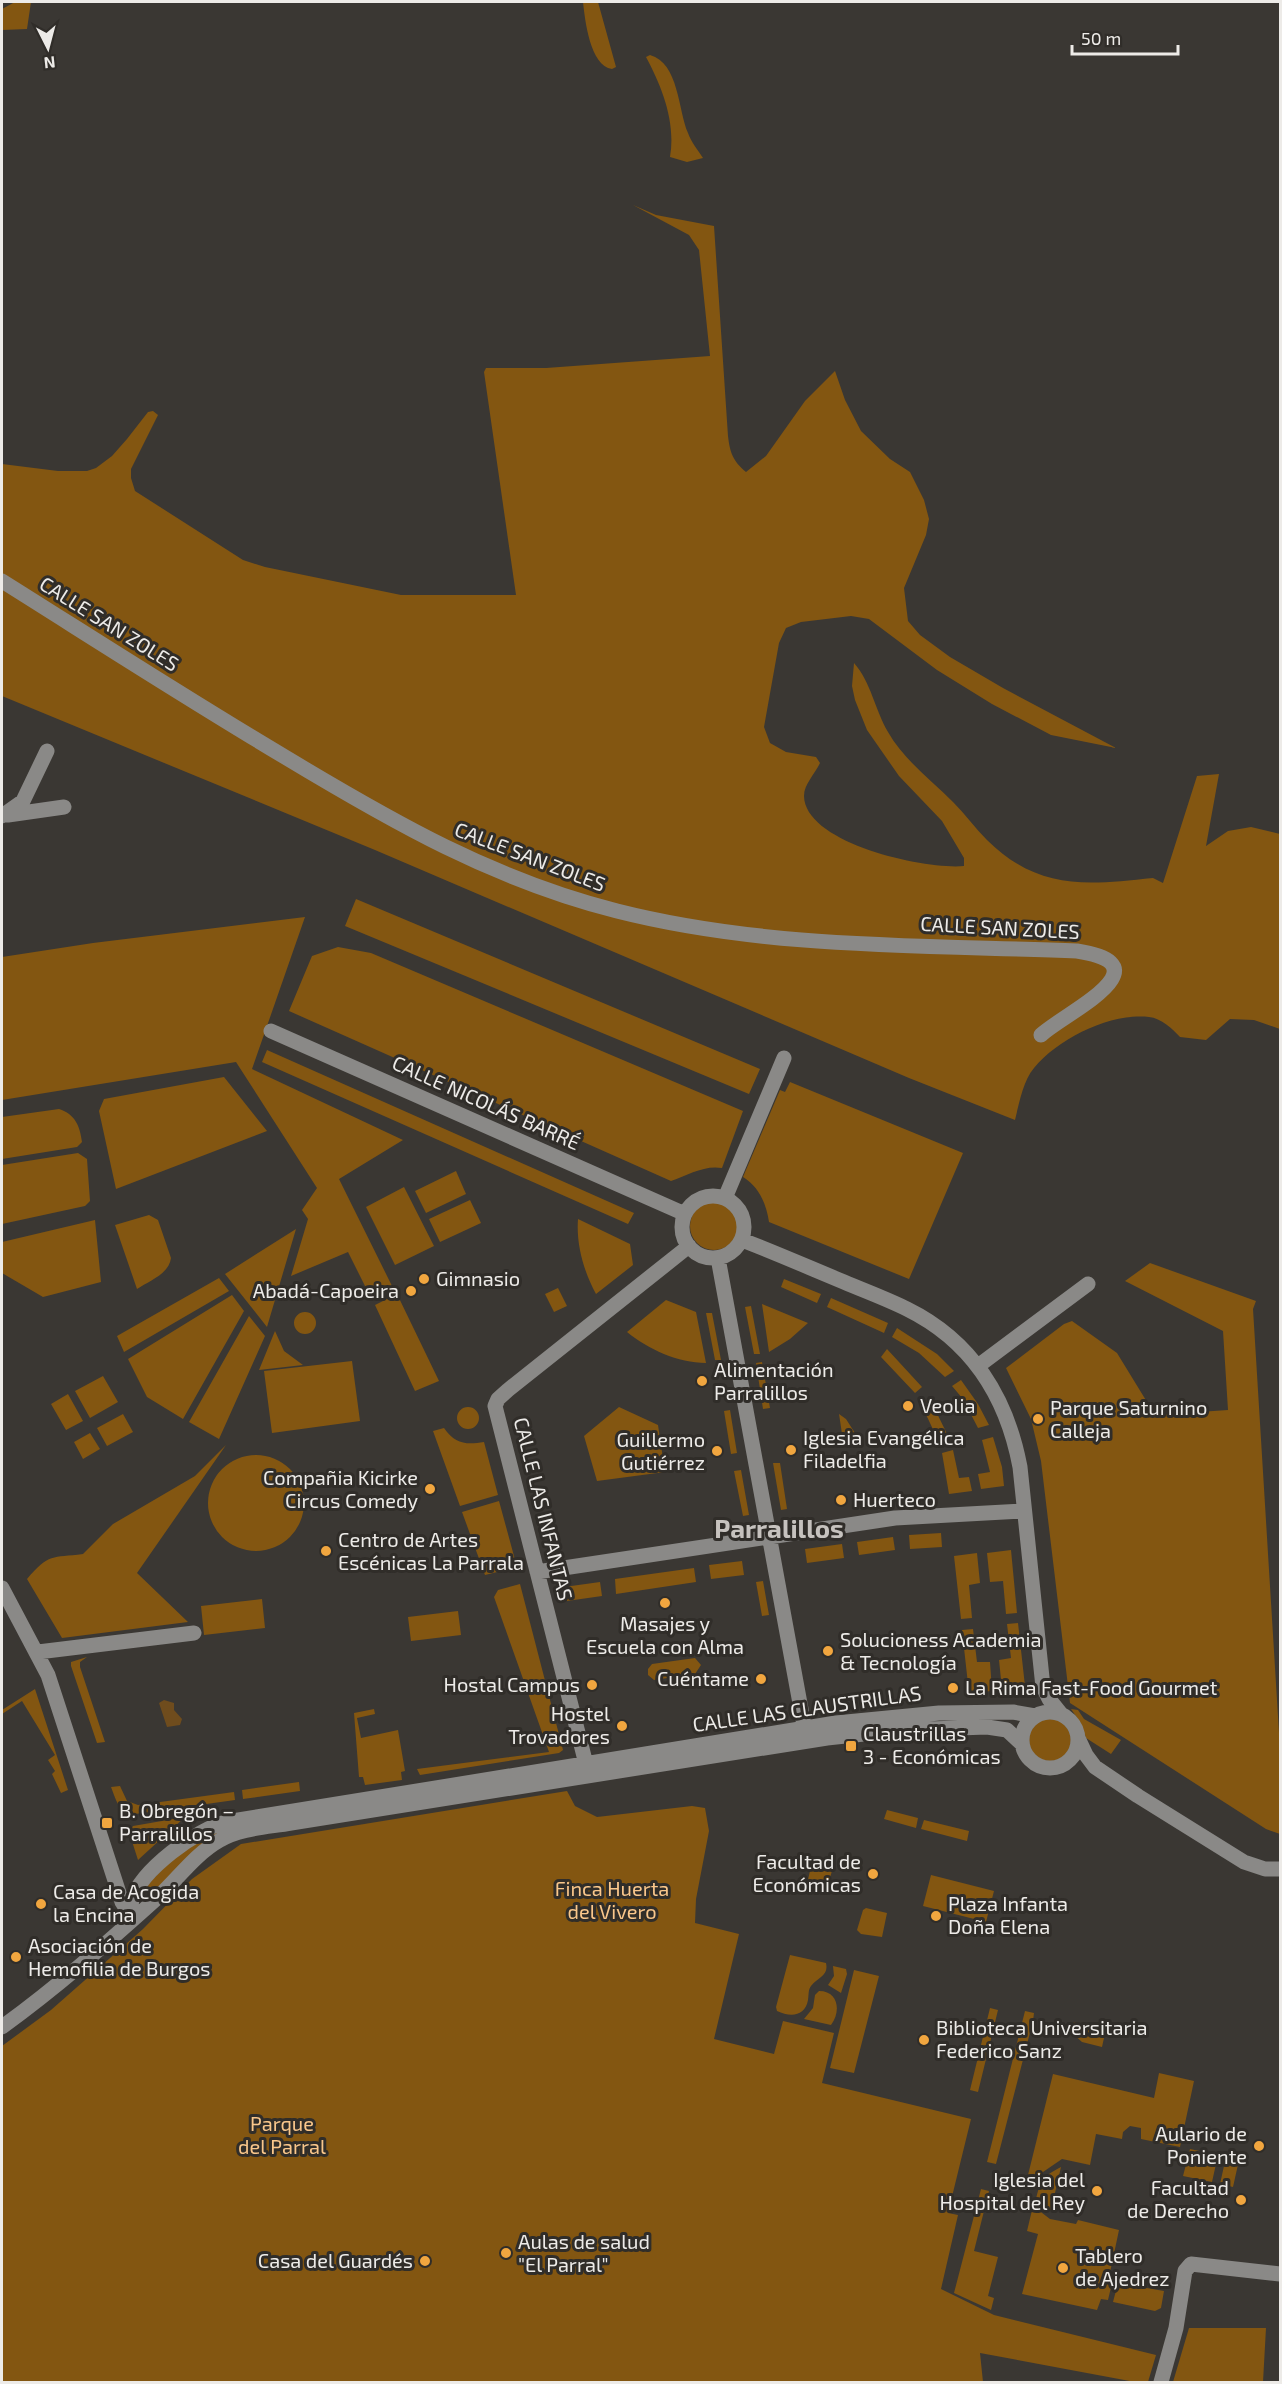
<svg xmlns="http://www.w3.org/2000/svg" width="1282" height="2384" viewBox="0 0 1282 2384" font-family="'Exo 2',sans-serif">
<rect width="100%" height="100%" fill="#3a3733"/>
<path fill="#835611" d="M15,2H31L27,29L2,30V9Z
M583,2H598L616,67L612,69C590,66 585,20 583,2Z
M650,55C679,63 678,110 688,133C691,142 698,150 703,158L687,162L670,157C676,122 662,87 646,57Z
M633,205L656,215L714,226L728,436C730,453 733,461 746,472L766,456L805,401L835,371L845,400L861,431L890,459L910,472L924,500L929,519L926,535L904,588L908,621L920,635L950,657L1003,688L1116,748L1051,735L992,704L937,670L869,619L851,616L801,622L786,628L779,643L764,727L770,743L786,752L816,757L820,763C815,774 804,784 804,796C805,844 927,870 964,866V858L942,821L899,776L867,730L855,700L852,686L854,663C871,682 875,710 888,732C904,760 931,780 953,802C965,814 975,828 987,840C1039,891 1086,885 1153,878L1163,883L1197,776L1219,774L1206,846L1228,831L1251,827L1280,834V1029L1254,1020L1230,1019L1206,1040L1180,1037C1173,1029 1161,1018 1149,1017C1110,1013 1059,1038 1034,1068C1023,1081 1019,1104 1015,1120L909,1078L375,850L2,696V464L58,471H87L96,468L112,456L127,439L148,412L153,411L158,415L131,469V478L135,491L243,560L265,567L401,595H516L484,372L486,368H546L710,356L699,250L689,235Z
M356,899L760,1069L749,1094L345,926Z
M305,917L252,1069L403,1140L339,1179L393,1288L371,1298L348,1252L291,1276L308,1219L302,1210L317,1188L236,1062L2,1100V957L93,943Z
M338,947L371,953L743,1111L722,1168C704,1165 688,1175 671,1181L289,1011L312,956Z
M267,1050L634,1213L628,1224L262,1062Z
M224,1077L267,1131L116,1189L99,1111L104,1099Z
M790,1082L963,1153L909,1279L769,1222C766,1203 759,1187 743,1177L780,1090L785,1092Z
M59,1109C75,1114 80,1126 82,1142L77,1147L2,1159V1117Z
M78,1153L87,1159L90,1201L85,1206L2,1224V1165Z
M456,1171L466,1194L426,1213L415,1191Z
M404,1187L434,1246L395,1265L366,1207Z
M470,1200L481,1223L440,1242L429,1219Z
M690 1226a24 24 0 1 1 48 0a24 24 0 1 1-48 0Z
M149,1215L158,1220L171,1258C169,1274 149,1281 137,1289L115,1225Z
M578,1219L630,1244L633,1265L596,1294C584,1272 576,1245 578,1219Z
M95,1220L101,1282L43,1297L2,1273V1242Z
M296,1229L267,1327L225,1274Z
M1150,1263L1256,1301L1253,1309L1280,1749V1834L1266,1829L1070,1703L1041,1461L1031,1419L1006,1368L1064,1324L1072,1321L1117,1353L1155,1415L1228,1410L1223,1331L1125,1281Z
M219,1278L229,1291L124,1352L117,1336Z
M784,1279L821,1294L817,1303L781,1287Z
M558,1288L567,1306L554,1312L545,1294Z
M397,1294L439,1381L415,1391L375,1305Z
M232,1295L244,1311L183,1419L147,1397L128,1359Z
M831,1298L888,1323L884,1333L827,1307Z
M666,1300L696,1312L706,1363C678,1363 648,1349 627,1332Z
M762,1304L808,1323L790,1339L769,1352Z
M751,1306L760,1354H754L745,1307Z
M294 1323a11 11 0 1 1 22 0a11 11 0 1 1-22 0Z
M706,1313H712L721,1360H715Z
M249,1316L265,1336L219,1439L189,1422Z
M897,1328L937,1354L954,1371L945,1377L919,1353L892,1337Z
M275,1331L284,1351L303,1365L259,1370Z
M887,1349L922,1387L915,1393L881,1357Z
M352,1361L360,1421L272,1433L264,1371Z
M762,1362L770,1408L763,1409L756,1363Z
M103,1376L118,1402L90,1418L75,1391Z
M961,1380L978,1404L989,1425L978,1428L963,1399L952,1386Z
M68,1394L83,1421L66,1430L51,1404Z
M930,1399L949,1438L939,1442L921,1404Z
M619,1407L658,1425L665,1472L597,1481L584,1436Z
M457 1418a11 11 0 1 1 22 0a11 11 0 1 1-22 0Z
M730,1410L737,1453L731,1454L724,1411Z
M123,1414L133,1432L107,1446L97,1428Z
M839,1414L846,1419L862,1444L844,1447Z
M444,1428C455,1444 466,1445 484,1442L498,1495L460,1506L433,1431Z
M90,1433L100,1449L83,1459L74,1442Z
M993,1437L1002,1467L1004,1486L981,1489L978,1474L990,1472L982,1440Z
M226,1445L137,1573L188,1622L62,1638L27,1579C49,1553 52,1558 83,1554L113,1524L195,1476Z
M953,1450L959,1478L969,1477L972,1491L949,1494L942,1453Z
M208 1503a48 48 0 1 1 96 0a48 48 0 1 1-96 0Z
M780,1463L787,1509L781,1510L773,1463Z
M741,1470L749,1515L743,1516L734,1471Z
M499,1501L517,1567L485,1575L462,1512Z
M941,1533L942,1547L910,1549L909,1535Z
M893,1537L895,1550L859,1555L857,1542Z
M842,1544L844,1558L807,1563L805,1549Z
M1011,1550L1017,1613L1006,1614L1003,1581L990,1582L987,1553Z
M977,1553L980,1583L969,1585L972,1618L961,1619L954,1556Z
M742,1561L744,1575L711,1579L709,1565Z
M694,1568L696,1582L616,1594L615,1579Z
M763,1581L769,1615L762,1616L756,1582Z
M600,1582L602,1596L567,1601L564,1587Z
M520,1584L563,1750L559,1753L420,1775L417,1769L549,1752L494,1597L498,1590Z
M262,1599L265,1628L204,1635L201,1606Z
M458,1611L461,1635L411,1641L408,1617Z
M1018,1623L1025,1686L1002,1689L999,1660L1011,1658L1007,1624Z
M973,1629L977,1662H990L992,1691L969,1693L962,1630Z
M87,1657L80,1662V1667L105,1742L97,1743L71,1666V1662Z
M695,1658L701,1665L695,1674L654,1680L648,1675V1669L652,1664Z
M35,1689L68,1790L61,1793L52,1774L55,1771L48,1760L55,1755L22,1701L2,1714V1710Z
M374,1709L375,1714L357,1718L361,1738L398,1730L405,1771L401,1772L402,1780L365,1785L363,1777H359L354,1713Z
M1071,1709L1078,1710L1084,1719L1121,1740L1111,1754L1086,1738L1080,1722Z
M1029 1740a21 21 0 1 1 42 0a21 21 0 1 1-42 0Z
M299,1782L300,1791L243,1799L242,1790Z
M120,1786L127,1801L138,1805L234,1792L235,1800L135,1814C118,1812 117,1802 111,1787Z
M567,1791L575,1806L597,1817L692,1806L705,1808L709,1831L696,1899L695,1923L739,1934L714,2039L774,2054L783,2021L834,2033L822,2083L971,2119L948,2213L958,2215L941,2289L994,2315L1156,2355L1148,2382H1135L980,2353L983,2382H2V2046L51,2010L143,1929L192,1879L241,1844Z
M887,1810L918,1818L916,1828L884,1819Z
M185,1817L138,1860L129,1832L133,1826Z
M924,1820L969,1831L967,1841L921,1829Z
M240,1828L153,1896L145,1888L170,1861L210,1832Z
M812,1862L833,1867L827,1889L807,1884Z
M931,1875L994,1891L986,1922L923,1906Z
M866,1908L887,1913L882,1937L861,1934L857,1930L863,1910Z
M790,1955L826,1963C829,1976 818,1977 811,1986C808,1990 809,1994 808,2000C805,2017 790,2017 777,2011L776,2007Z
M833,1966L846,1969L847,1974L841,1993L828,1985L834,1976Z
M854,1970L879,1976L854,2073L830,2068Z
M819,1991C839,1991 841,2012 831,2025L804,2019L813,2008L815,1995Z
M990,2008L998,2010L978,2092L970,2090Z
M1025,2011L1034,2013L1033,2021L996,2164L987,2162Z
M1074,2022L1106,2029L1102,2047L1082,2042L1071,2032Z
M1159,2073L1194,2081L1180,2147L1141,2139V2128L1130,2126L1123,2132L1122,2139L1096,2134L1090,2165L1062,2159L1043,2172L1036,2183L1027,2179L1053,2074L1154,2098Z
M1190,2149L1218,2155L1212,2182L1183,2176Z
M1226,2157L1239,2160L1233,2187L1220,2184Z
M1061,2167L1051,2210L1043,2207L1036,2199C1041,2179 1042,2177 1061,2167Z
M981,2189L989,2191L974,2251L998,2257L988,2296L994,2298L991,2310L954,2293Z
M1033,2206L1050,2219L1076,2224L1078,2220L1119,2230L1108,2282L1112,2283L1108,2300L1101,2299L1097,2310L1022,2294L1038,2234L1027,2231Z
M1118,2283L1164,2291L1161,2308L1155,2311L1113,2302Z
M1189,2328H1266L1263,2382H1173Z"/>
<path fill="#6f4c1d" d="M164,1700L174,1703V1710L182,1719L180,1725L167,1727L159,1703Z"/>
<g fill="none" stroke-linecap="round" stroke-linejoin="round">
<path stroke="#8a8987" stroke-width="15" d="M2,581C96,640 189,700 285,757C393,822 494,880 617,911C767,949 924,945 1077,951C1170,965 1063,1014 1041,1035
M8,815L64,807
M2,816L23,801L47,751
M271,1031L685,1214
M682 1227a31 31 0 1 1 62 0a31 31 0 1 1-62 0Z
M725,1198L784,1058
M742,1240C776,1253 810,1268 844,1282C865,1291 887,1299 907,1309C972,1341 1007,1398 1020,1467L1043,1687L1049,1699L1061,1714
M718,1258L806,1736
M978,1366L1088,1284
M537,1572L895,1518L1024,1511
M2,1588L48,1675L122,1902L131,1916
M38,1652L194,1633
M1022 1740a28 28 0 1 1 56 0a28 28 0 1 1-56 0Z
M1078,1738L1086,1755L1095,1767L1138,1796L1244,1862L1265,1869H1280
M588,1772L495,1406L498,1399L508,1390L689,1246
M133,1919C132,1912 130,1907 132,1900C141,1870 197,1829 226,1822L836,1723L939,1713L1013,1712L1035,1716
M2,2027C56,1988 107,1943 156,1899C177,1880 195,1854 220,1840C240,1828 269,1827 291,1823L827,1738L901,1730L987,1727L1007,1730L1022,1744
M1161,2382L1176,2328L1185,2271L1191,2264L1280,2274"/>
</g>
<g fill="#f1a63f" stroke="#302d29" stroke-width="2">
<circle cx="424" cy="1279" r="6"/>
<circle cx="411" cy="1291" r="6"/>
<circle cx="702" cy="1381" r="6"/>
<circle cx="908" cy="1406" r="6"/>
<circle cx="1038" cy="1419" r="6"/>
<circle cx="791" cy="1450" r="6"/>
<circle cx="717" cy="1451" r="6"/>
<circle cx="430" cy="1489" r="6"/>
<circle cx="841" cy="1500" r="6"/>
<circle cx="326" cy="1551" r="6"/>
<circle cx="665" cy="1603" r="6"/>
<circle cx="828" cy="1651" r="6"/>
<circle cx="761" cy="1679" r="6"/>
<circle cx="592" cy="1685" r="6"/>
<circle cx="953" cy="1688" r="6"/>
<circle cx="622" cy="1726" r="6"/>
<rect x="845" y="1740" width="12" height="12" rx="3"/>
<rect x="101" y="1817" width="12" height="12" rx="3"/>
<circle cx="873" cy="1874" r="6"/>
<circle cx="41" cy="1904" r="6"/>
<circle cx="936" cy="1916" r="6"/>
<circle cx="16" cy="1957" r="6"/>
<circle cx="924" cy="2040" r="6"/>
<circle cx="1259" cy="2146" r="6"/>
<circle cx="1097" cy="2191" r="6"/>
<circle cx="1241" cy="2200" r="6"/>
<circle cx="506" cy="2253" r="6"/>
<circle cx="425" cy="2261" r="6"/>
<circle cx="1063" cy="2268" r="6"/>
</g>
<g text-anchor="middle" stroke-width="6" stroke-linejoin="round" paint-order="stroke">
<g font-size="20" fill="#edebe8" stroke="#302d29">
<text transform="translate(109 624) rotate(32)" y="7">CALLE SAN ZOLES</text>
<text transform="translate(530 857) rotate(21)" y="7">CALLE SAN ZOLES</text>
<text transform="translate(1000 928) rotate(3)" y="7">CALLE SAN ZOLES</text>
<text transform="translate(486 1103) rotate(24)" y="7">CALLE NICOLÁS BARRÉ</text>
<text transform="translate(543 1509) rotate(76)" y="7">CALLE LAS INFANTAS</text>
<text transform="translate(807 1709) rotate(-8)" y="7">CALLE LAS CLAUSTRILLAS</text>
</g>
<g font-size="20" fill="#edebe8" stroke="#302d29" text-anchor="start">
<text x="436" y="1286">Gimnasio</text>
<text x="399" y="1298" text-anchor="end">Abadá-Capoeira</text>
<text x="714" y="1377">Alimentación<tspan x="714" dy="23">Parralillos</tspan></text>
<text x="920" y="1413">Veolia</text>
<text x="1050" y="1415">Parque Saturnino<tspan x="1050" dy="23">Calleja</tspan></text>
<text x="803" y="1445">Iglesia Evangélica<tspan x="803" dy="23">Filadelfia</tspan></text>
<text x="705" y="1447" text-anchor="end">Guillermo<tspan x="705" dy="23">Gutiérrez</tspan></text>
<text x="418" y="1485" text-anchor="end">Compañia Kicirke<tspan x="418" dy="23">Circus Comedy</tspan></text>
<text x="853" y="1507">Huerteco</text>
<text x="338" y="1547">Centro de Artes<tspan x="338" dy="23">Escénicas La Parrala</tspan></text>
<text x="665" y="1631" text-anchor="middle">Masajes y<tspan x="665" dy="23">Escuela con Alma</tspan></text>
<text x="840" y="1647">Solucioness Academia<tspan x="840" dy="23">&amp; Tecnología</tspan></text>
<text x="749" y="1686" text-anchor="end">Cuéntame</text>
<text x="580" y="1692" text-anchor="end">Hostal Campus</text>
<text x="965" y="1695">La Rima Fast-Food Gourmet</text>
<text x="610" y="1721" text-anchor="end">Hostel<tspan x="610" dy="23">Trovadores</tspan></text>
<text x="863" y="1741">Claustrillas<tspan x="863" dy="23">3 - Económicas</tspan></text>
<text x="119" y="1818">B. Obregón –<tspan x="119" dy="23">Parralillos</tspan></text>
<text x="861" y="1869" text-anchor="end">Facultad de<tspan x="861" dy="23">Económicas</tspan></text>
<text x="53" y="1899">Casa de Acogida<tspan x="53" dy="23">la Encina</tspan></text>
<text x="948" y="1911">Plaza Infanta<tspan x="948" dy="23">Doña Elena</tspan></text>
<text x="28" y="1953">Asociación de<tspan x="28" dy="23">Hemofilia de Burgos</tspan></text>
<text x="936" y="2035">Biblioteca Universitaria<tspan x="936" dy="23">Federico Sanz</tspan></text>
<text x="1247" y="2141" text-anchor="end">Aulario de<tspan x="1247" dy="23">Poniente</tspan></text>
<text x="1085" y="2187" text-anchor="end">Iglesia del<tspan x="1085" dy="23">Hospital del Rey</tspan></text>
<text x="1229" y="2195" text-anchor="end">Facultad<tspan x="1229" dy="23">de Derecho</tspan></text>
<text x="518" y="2249">Aulas de salud<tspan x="518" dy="23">"El Parral"</tspan></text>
<text x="1075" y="2263">Tablero<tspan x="1075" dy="23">de Ajedrez</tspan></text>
<text x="413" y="2268" text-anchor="end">Casa del Guardés</text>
</g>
<g font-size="20" fill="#fac78b" stroke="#302d29">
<text x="612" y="1896">Finca Huerta<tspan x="612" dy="23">del Vivero</tspan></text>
<text x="282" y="2131">Parque<tspan x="282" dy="23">del Parral</tspan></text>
</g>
<g font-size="26" font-weight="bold" fill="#c6c2be" stroke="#302d29">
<text x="779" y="1538">Parralillos</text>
</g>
</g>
<rect width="1282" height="2384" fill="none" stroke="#edebe8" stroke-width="6"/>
<g transform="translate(48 48) rotate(174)" stroke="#302d29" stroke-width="4.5" paint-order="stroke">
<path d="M0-4.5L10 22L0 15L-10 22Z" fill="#edebe8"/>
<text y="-9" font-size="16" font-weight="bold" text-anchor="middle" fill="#edebe8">N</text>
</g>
<path d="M1072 45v9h106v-9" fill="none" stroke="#edebe8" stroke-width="3"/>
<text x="1081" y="45" font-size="18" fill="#edebe8" stroke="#302d29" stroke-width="4.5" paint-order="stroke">50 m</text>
</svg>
